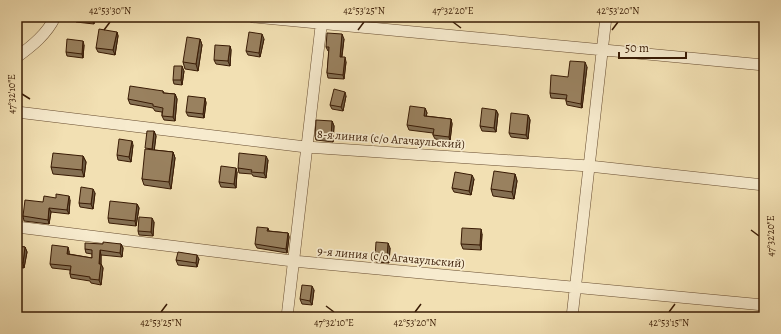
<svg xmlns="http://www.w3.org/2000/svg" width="781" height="334" viewBox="0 0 781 334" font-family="Alegreya,serif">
<rect width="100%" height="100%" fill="#f2e0b3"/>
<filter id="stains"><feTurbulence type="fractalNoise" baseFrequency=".005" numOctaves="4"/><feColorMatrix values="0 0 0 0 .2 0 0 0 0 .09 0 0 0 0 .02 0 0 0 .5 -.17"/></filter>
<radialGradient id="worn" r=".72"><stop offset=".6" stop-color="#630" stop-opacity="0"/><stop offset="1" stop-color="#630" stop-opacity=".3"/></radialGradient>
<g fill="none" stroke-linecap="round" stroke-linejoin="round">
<g stroke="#674c30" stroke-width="12">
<path id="street" d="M253,17L764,65
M17,57C32,46 47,34 55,17
M17,112L306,147L589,166L764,185
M17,227L293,261L764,305
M287,317L322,18
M572,317L606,17"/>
</g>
<use href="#street" stroke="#f7ebce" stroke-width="11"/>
</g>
<path fill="#846f52" stroke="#391b05" d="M95,17L94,24L76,22L74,18Z
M117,32L118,36L115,55L98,52L96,48Z
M200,39L202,45L198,71L185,69L183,62Z
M264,39L260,57L248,55L246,51Z
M344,39L342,57L346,62L344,79L328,78L327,73L329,51H328L326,47Z
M84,45L83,58L67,56L66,52Z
M230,46L231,50L230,66L216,64L214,60Z
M587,67L582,108L567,105L566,101V99L551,98L550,93Z
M184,71L182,85L174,84L173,80Z
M163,91L164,93L175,94L177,99L175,121L164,120L162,116V112L155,111L153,108L130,104L128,99Z
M346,96L343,111L332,109L330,105Z
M205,98L206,103L204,118L188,116L186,112Z
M425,108L427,113L426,116L451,119L452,124L450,141L435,139L433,135V133L409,130L407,125Z
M496,110L498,114L496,132L482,131L480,126Z
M528,115L530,120L528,139L511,137L509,133Z
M332,121L334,126L333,142L316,140L315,136Z
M154,131L156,136L154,150L173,152L175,158L171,189L144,185L142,179Z
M133,145L131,162L118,160L117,155Z
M83,156L86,162L84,177L53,174L51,167Z
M268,160L266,178L253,176L252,174L239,173L238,168Z
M237,172L236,188L221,187L219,182Z
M515,174L517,181L514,199L493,196L491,189Z
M474,179L471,195L454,192L452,188Z
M95,193L93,209L80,207L79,203Z
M70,200L69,214L51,212L49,224L24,221L23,216Z
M137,204L139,208L136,226L109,223L108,218Z
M154,222L153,236L139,235L138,231Z
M268,228L269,231L288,233L289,237L287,253L257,248L255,244Z
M482,234L481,250L463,249L461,244Z
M121,244L123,248L122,257L101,255V264L103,268L101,285L91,283L90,281L71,278L70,274V270L52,268L50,264L69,251V254L92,258V254L86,253L85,249Z
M17,246L25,247L27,252L24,268L17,267Z
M390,248L389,263L376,262L375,257Z
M199,259L197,267L178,265L176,260Z
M314,290L312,305L302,304L300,299Z"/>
<path fill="#6b5a42" stroke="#391b05" d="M93,17H95L94,24L92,20Z
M117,32L118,36L115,55L113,50Z
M262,34L264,39L260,57L259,53Z
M342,34L344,39L341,61L340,57Z
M200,39L202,45L198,71L196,64Z
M83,41L84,45L83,58L82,54Z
M230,46L231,50L230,66L228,61Z
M345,57L346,62L344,79L343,75Z
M585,62L587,67L582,108L581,104Z
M182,66L184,71L182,85L181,80Z
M345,92L346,96L343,111L341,107Z
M175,94L177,99L175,121L173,117Z
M205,98L206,103L204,118L203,114Z
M425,108L427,113L425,120L424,116Z
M496,110L498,114L496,132L494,128Z
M528,115L530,120L528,139L526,135Z
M451,119L452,124L450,141L449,137Z
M332,121L334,126L333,142L331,137Z
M154,131L156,136L154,153L152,149Z
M132,141L133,145L131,162L129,157Z
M173,152L175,158L171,189L169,182Z
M83,156L86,162L84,177L82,170Z
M266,156L268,160L266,178L264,173Z
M236,168L237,172L236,188L234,184Z
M515,174L517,181L514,199L512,192Z
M472,175L474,179L471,195L469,191Z
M93,189L95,193L93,209L91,204Z
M69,196L70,200L69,214L67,210Z
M137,204L139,208L136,226L135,221Z
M49,208L51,212L49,224L48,220Z
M152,218L154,222L153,236L151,232Z
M481,229L482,234L481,250L480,245Z
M288,233L289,237L287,253L286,249Z
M388,243L390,248L389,263L387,259Z
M121,244L123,248L122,257L120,253Z
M25,247L27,252L24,268L23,263Z
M68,247L69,251V258L67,254Z
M100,250L101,255V265V264L103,268L101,285L99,280Z
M197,255L199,259L197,267L196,263Z
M312,286L314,290L312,305L310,301Z"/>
<path fill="#99815f" stroke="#391b05" d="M74,17H93L92,20L74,18Z
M99,29L117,32L113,50L96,48Z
M249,32L262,34L259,53L246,51Z
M327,33L342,34L340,57H345L343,75L327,73L329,47H326Z
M187,37L200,39L196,64L183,62Z
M67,39L83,41L82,54L66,52Z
M215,45L230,46L228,61L214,60Z
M570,61L585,62L581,104L566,101L567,95L550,93L551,75L568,77Z
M174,66H182L181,80H173Z
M130,86L163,91V93L175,94L173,117L162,116L163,108L153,106V104L128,99Z
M334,89L345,92L341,107L330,105Z
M188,96L205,98L203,114L186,112Z
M410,106L425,108L424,116L451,119L449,137L433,135L434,129L407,125Z
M482,108L496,110L494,128L480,126Z
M511,113L528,115L526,135L509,133Z
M316,120L332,121L331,137L315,136Z
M147,131H154L152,149L145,148Z
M119,139L132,141L129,157L117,155Z
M145,149L173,152L169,182L142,179Z
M53,153L83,156L82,170L51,167Z
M239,153L266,156L264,173L251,172L252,170L238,168Z
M221,166L236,168L234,184L219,182Z
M494,171L515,174L512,192L491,189Z
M455,172L472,175L469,191L452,188Z
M81,187L93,189L91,204L79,203Z
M56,194L69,196L67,210L49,208L48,220L23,216L25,200L43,202L44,196L56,198Z
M110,201L137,204L135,221L108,218Z
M139,217L152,218L151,232L138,231Z
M257,227L268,228L267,231L288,233L286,249L255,244Z
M462,228L481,229L480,245L461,244Z
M103,242L121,244L120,253L100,250L99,264H101L99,280L90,279V277L70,274L71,266L50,264L52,245L68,247L67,254L92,258V250L85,249V243L103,244Z
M376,242L388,243L387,259L375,257Z
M17,246L25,247L23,263L17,262Z
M178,252L197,255L196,263L176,260Z
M302,285L312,286L310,301L300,299Z"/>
<path fill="none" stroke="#391b05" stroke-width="1.5" d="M453,22L461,28M104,30L110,22M358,30L364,22M612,30L618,22M22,94L30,99M751,230L759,236M326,306L334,312M161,312L167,304M415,312L421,304M669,312L675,304"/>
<g text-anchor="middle" stroke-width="3.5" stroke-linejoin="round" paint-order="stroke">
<g font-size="12" fill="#391b05" stroke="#f7ebce">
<text transform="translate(391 139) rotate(4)" y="4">8-я линия (с/о Агачаульский)</text>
<text transform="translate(391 257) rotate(5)" y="4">9-я линия (с/о Агачаульский)</text>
</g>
</g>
<rect width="781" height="334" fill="none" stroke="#f2e0b3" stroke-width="44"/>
<path d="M619 52v6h67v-6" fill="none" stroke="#391b05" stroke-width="2"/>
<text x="625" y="52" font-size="12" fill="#391b05" stroke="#f7ebce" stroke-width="3" paint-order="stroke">50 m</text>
<rect x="22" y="22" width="737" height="290" fill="none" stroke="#391b05" stroke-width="1.5"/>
<g font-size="10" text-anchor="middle" fill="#391b05">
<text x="110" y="14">42°53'30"N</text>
<text x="364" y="14">42°53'25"N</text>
<text x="453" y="14">47°32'20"E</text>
<text x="618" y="14">42°53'20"N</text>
<text transform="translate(11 94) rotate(-90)" y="4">47°32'10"E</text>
<text transform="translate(770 236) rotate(-90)" y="4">47°32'20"E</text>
<text x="161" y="326">42°53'25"N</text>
<text x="334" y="326">47°32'10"E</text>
<text x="415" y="326">42°53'20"N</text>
<text x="669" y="326">42°53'15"N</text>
</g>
<rect width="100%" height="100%" filter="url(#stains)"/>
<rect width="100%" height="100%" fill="url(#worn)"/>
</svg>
